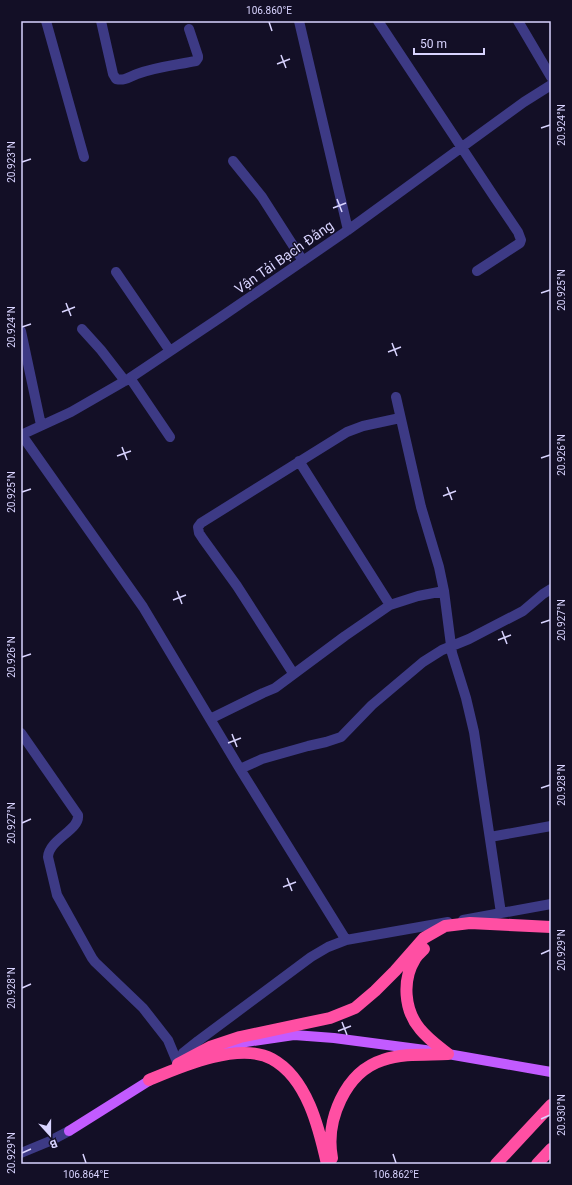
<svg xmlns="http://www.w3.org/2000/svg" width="572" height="1185" viewBox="0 0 572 1185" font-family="Roboto,sans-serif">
<rect width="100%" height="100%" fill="#130f26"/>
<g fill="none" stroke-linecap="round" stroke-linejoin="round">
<path stroke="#3d3a85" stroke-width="10" d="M46,21L84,157
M101,21L113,74L116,79C125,81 129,77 137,74C156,67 176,65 196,61L198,58V56L189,29
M299,21L348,230
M378,21L495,198L518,232L521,240L520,243L477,271
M518,21L551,77
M233,161L262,197L303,261
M116,272L170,351
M82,329L101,350L125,381
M21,331L41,425
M130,378L170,437
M396,397L421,507L439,567L444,591L452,653L466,698L474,732L501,913
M21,434L143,607L240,769L346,940
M21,435L71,412L130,378L221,317L348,230L524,102L551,85
M299,461L390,605
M293,673L237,586L203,539L199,533L198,527L201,523L347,432L363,426L400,418
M210,719L263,693L275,688L345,636L390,605L418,596L444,591
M21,733L78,815C80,830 49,839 48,857L57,895L92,958L95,962L143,1008L168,1040L178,1064
M240,769L262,759L308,746L326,742L341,737L372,705L423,662L442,650L469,639L523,611L543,594L551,589
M490,837L551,826
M463,920L551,904
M178,1064L183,1053L198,1041L311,957L328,947L346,940L448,922
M21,1153L50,1141L69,1131"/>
<path stroke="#c25bff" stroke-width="10" d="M227,1047L246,1042L294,1035L334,1038L425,1050L551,1072
M69,1131L155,1077"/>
<path stroke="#ff4fa3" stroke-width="12" d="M424,949C421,952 417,955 415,959C402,980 404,1010 420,1029C428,1039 438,1046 448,1054
M178,1064L210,1047L240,1037L330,1018L355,1008L375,991L395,971L424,938L445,926L470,923L551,927
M149,1080C180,1067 239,1041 272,1059C307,1078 319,1128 327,1164
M332,1158C325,1121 345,1072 383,1060C403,1053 428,1055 448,1054
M496,1164L551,1105
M537,1164L551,1149"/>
</g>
<path fill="none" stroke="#d9d4ff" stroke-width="1.5" d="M269,22L272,31M281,55L286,68M277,64L290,59M541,128L550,125M22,162L31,159M337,199L342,212M333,208L346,203M541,293L550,290M66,303L71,316M62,312L75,307M22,327L31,324M392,343L397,356M388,352L401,347M122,447L127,460M117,456L131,451M541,458L550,455M447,487L452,500M22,492L31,489M443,496L456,491M177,591L182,604M173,600L186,595M541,623L550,620M502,631L507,644M498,640L511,635M22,657L31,654M232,734L237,747M228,743L241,738M541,788L550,785M22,823L31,819M287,878L292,891M283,887L296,882M541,954L550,950M22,988L31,984M342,1022L347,1035M338,1031L351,1026M541,1119L550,1115M22,1153L31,1149M83,1154L86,1163M393,1154L396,1163"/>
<g text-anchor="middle" stroke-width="3" stroke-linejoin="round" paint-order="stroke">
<g font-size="14" fill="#d9d4ff" stroke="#130f26">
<text transform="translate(284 257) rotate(-35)" y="5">Vận Tải Bạch Đằng</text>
</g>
</g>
<rect width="572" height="1185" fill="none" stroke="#130f26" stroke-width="44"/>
<g transform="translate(50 1135) rotate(159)" stroke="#130f26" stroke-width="3" paint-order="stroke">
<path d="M0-3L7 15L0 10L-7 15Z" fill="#d9d4ff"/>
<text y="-6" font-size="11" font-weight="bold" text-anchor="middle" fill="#d9d4ff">B</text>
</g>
<path d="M414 48v6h70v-6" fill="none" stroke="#d9d4ff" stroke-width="2"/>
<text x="420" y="48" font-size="12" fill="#d9d4ff" stroke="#130f26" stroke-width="3" paint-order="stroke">50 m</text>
<rect x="22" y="22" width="528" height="1141" fill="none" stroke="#d9d4ff" stroke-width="1.5"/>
<g font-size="10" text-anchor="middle" fill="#d9d4ff">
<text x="269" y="14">106.860°E</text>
<text transform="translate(561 125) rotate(-90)" y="4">20.924°N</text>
<text transform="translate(11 162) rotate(-90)" y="4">20.923°N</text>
<text transform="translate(561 290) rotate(-90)" y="4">20.925°N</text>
<text transform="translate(11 327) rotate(-90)" y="4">20.924°N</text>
<text transform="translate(561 455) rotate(-90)" y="4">20.926°N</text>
<text transform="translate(11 492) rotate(-90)" y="4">20.925°N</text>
<text transform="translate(561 620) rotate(-90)" y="4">20.927°N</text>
<text transform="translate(11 657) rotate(-90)" y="4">20.926°N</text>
<text transform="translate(561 785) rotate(-90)" y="4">20.928°N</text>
<text transform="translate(11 823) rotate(-90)" y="4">20.927°N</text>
<text transform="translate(561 950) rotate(-90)" y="4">20.929°N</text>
<text transform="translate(11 988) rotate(-90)" y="4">20.928°N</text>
<text transform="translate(561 1115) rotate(-90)" y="4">20.930°N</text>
<text transform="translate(11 1153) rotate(-90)" y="4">20.929°N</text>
<text x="86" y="1178">106.864°E</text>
<text x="396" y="1178">106.862°E</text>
</g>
</svg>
